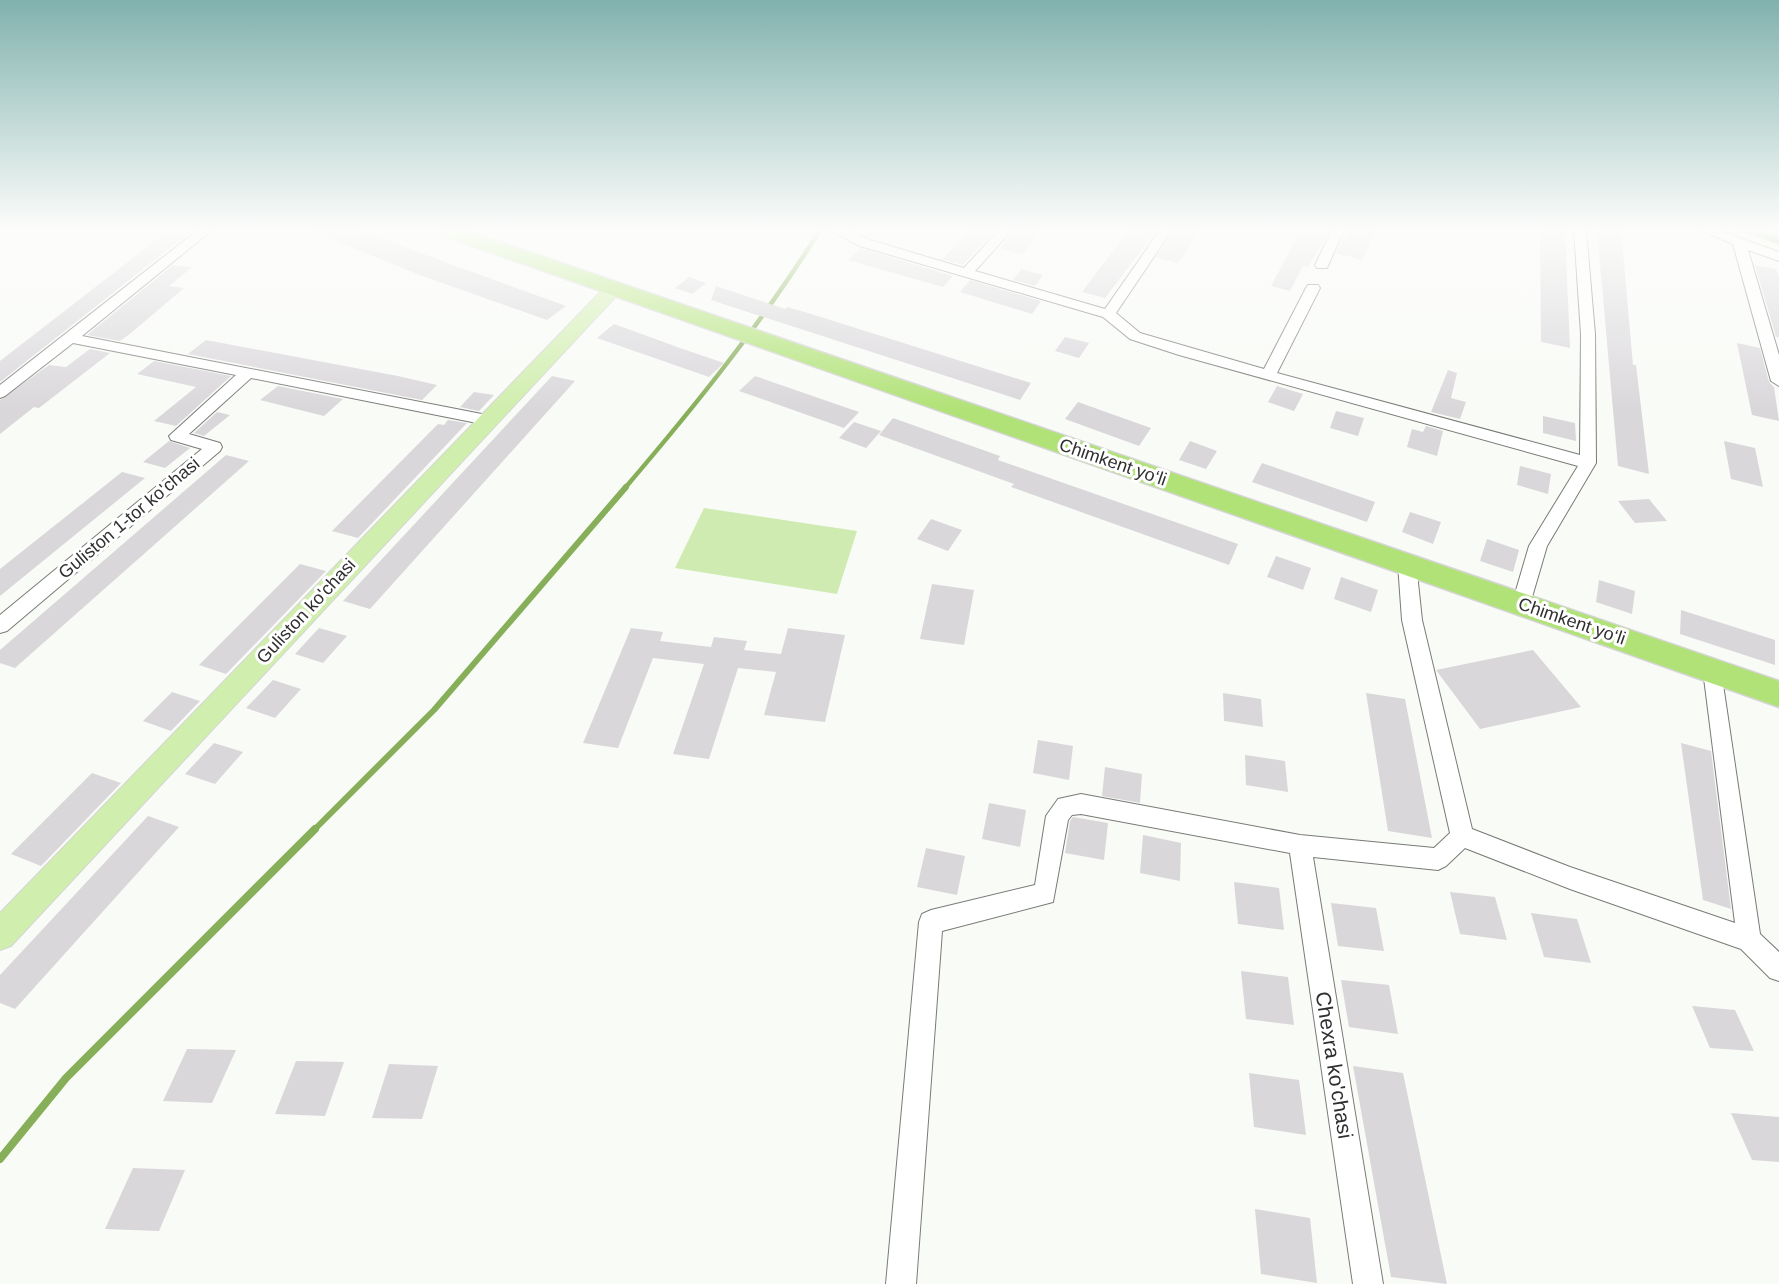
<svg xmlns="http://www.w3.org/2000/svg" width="1779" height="1284" viewBox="0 0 1779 1284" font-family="Arial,sans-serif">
<rect width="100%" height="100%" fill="#f9fbf7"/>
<path fill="#cfebb1" d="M704,508L857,531L837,594L675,568Z"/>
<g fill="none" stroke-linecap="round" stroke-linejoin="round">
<path stroke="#87ae58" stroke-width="4.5" d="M625,488C695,406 763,322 820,230"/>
<path stroke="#87ae58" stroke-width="6" d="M314,830L434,710L626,487"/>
<path stroke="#87ae58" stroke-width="8" d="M0,1159L66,1078L315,829"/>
<path fill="#87ae58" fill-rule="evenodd" d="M1737,230H1758L1779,236V245Z"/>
</g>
<path fill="#dad7db" d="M309,230H357L566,306L547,320L417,274Z
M971,230H994L963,265L942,259Z
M1017,230H1042L1022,254L1000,248Z
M1129,230H1157L1105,298L1082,292Z
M1174,230H1200L1178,263L1156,257Z
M1301,230L1327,234L1308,267L1303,266L1290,291L1271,286Z
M1350,230H1376L1362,260L1336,253L1343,238L1346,239Z
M1540,230H1565L1570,348L1541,342Z
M1597,230H1621L1633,365H1636L1649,474L1618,466Z
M164,234L185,236L0,382V361Z
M860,248L953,276L943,287L848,260Z
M173,265L192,267L169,286L184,288L131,333L120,341L87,335Z
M1755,265L1776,269L1779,277V337H1776Z
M1021,269L1043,275L1035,286L1013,280Z
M689,277L706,283L692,294L675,288Z
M970,280L1041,301L1032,314L960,292Z
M716,286L785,309L787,307L808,313L1031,383L1020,400L711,300Z
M614,324L680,348L724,363L709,377L597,338Z
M1065,337L1089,343L1079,358L1055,351Z
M206,340L398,376L437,385L422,400L188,354Z
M1737,343L1760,348L1769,382L1774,387L1779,421L1752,415Z
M90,349L110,353L39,408L34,407L0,434V400L49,365L66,367Z
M154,361L231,376L176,426L154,421L196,387L137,374Z
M1448,370L1457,373L1451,398L1466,402L1460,419L1431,412Z
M552,376L575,381L370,609L343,601Z
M755,376L859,412L844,428L739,391Z
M278,386L343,399L324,416L260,400Z
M1277,386L1303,394L1294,411L1268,402Z
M474,392L494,395L479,411L460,407Z
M1078,402L1103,411L1151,428L1139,446L1065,419Z
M1336,411L1364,418L1358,436L1330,428Z
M217,412L230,415L204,436L194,433Z
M1543,416L1575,423L1576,441L1543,433Z
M893,418L1000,456L998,460L1238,544L1229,565L1011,487L1014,484L879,435Z
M448,420L467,423L358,538L332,531L438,424L444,425Z
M854,422L881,431L866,448L839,438Z
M1426,426L1443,431L1437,456L1407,447L1412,429L1423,432Z
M169,441L190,448L165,468L143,462Z
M1190,441L1217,451L1206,469L1179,460Z
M1724,441L1755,448L1763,487L1731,479Z
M226,455L249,461L15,668L0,663V650Z
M1262,463L1375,502L1367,522L1252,482Z
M1520,466L1551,474L1548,494L1517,485Z
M122,472L145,478L0,596V569Z
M1649,499L1667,521L1635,523L1618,501Z
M1410,512L1441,522L1433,544L1402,532Z
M931,519L962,530L948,551L917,539Z
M1487,539L1519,550L1513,572L1480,561Z
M1276,556L1311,568L1303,590L1267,577Z
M300,564L326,571L226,674L199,665Z
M1341,577L1378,590L1371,612L1334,599Z
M1599,580L1635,591L1632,614L1596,602Z
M932,584L974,590L964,645L920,639Z
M1681,610L1775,640V665L1680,634Z
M319,628L347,636L323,663L295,654Z
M631,628L663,632L660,641L711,647L714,637L747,641L744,650L781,654L788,628L845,635L825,722L764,715L776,672L738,668L709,759L673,754L704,664L653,658L618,748L583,743Z
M1533,650L1581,707L1480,729L1436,670Z
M273,680L301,689L275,718L246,708Z
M172,692L200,701L171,731L143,721Z
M1223,693L1261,699L1263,727L1224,721Z
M1366,693L1405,699L1432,838L1388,831Z
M1038,740L1073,746L1069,780L1033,773Z
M214,743L243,752L215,784L185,774Z
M1681,743L1711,751L1731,909L1703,900Z
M1245,755L1285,761L1288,792L1246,785Z
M1105,767L1142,774L1140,803L1102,796Z
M92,773L121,783L41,866L11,854Z
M989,803L1026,810L1020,847L982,839Z
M148,816L179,827L15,1009L0,1003V975Z
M1073,817L1108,823L1104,860L1065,853L1070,821Z
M1143,835L1181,843L1180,881L1140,873Z
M926,848L965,856L957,895L917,887Z
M1234,882L1279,888L1284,930L1238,924Z
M1450,892L1495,897L1507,940L1460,934Z
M1331,903L1376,908L1384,951L1338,946Z
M1531,913L1577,919L1591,963L1544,957Z
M1241,971L1288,977L1294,1025L1246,1019Z
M1341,980L1389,985L1398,1034L1349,1027Z
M1692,1006L1735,1010L1754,1051L1710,1048Z
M187,1049L236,1050L212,1103L163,1101Z
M296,1061L344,1062L325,1116L275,1114Z
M389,1064L438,1066L422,1119L372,1118Z
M1353,1066L1403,1073L1447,1284L1391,1277Z
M1249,1073L1299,1080L1306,1135L1254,1127Z
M1731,1113L1779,1117V1162L1752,1160Z
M133,1168L185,1170L159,1231L105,1229Z
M1255,1209L1310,1218L1317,1283L1261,1274Z"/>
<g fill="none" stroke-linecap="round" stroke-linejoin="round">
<g stroke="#797b77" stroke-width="2">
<path id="minor" d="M198,230H212L82,336L487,415L495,420L487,425L251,378L189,434L220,443L222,447L220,451L7,631L0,633V615L202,449L171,440L169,436L236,375L73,343L5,396L0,398V385Z
M830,230H846L870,240L964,268L999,230H1012L975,271L1105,309L1160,230H1172L1116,313L1140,333L1264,369L1306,288L1308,285H1318L1320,288L1277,373L1580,455L1581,334L1574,230H1586L1595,334L1596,463L1547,546L1530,604L1528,609H1514L1512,604L1529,546L1578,466L1179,355L1130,339L1103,317L860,246Z
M1332,230H1344L1327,268H1317L1315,265Z
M1700,230H1717L1779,252V261L1748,250L1779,355V386L1771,381L1733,244Z
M1407,557L1413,559L1416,564L1422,620L1472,829L1570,867L1735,923L1703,670L1706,664L1713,662L1720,664L1760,934L1779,952V981L1770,978L1741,949L1570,889L1465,848L1446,866L1438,870L1313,857L1383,1284H1353L1290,853L1081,814L1072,815L1068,820L1053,902L942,931L916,1284H886L919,922L922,914L931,910L1035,885L1046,816L1058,799L1081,794L1300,835L1434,848L1450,833L1402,620L1398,564L1401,559Z"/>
</g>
<g stroke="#d5d5d5" stroke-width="2">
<path id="major" d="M614,283L620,284L623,288L620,292L11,946L0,950V913L608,284Z"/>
</g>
<g stroke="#d5d5d5" stroke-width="3">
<path id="highway" d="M436,230H465L1779,681V707L439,234Z"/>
</g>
<use href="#minor" fill="#fff" fill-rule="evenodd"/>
<use href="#major" fill="#d0eead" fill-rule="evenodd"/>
<use href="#highway" fill="#b1e277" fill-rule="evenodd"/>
</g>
<linearGradient id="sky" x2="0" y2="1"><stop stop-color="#81b2ae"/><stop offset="0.56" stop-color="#fcfdfb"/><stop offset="1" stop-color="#fcfdfb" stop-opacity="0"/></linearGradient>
<rect width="1779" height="410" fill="url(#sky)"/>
<g text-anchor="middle" stroke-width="6" stroke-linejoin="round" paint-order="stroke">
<g font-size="18" fill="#2e2f2e" stroke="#fff">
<text transform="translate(1113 462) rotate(19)" y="6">Chimkent yo‘li</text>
<text transform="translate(129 518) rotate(-40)" y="6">Guliston 1-tor ko'chasi</text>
<text transform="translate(306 611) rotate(-47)" y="6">Guliston ko'chasi</text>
<text transform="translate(1572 621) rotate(19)" y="6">Chimkent yo‘li</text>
</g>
<g font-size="21" fill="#2e2f2e" stroke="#fff">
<text transform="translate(1334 1065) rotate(81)" y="7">Chexra ko'chasi</text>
</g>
</g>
</svg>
